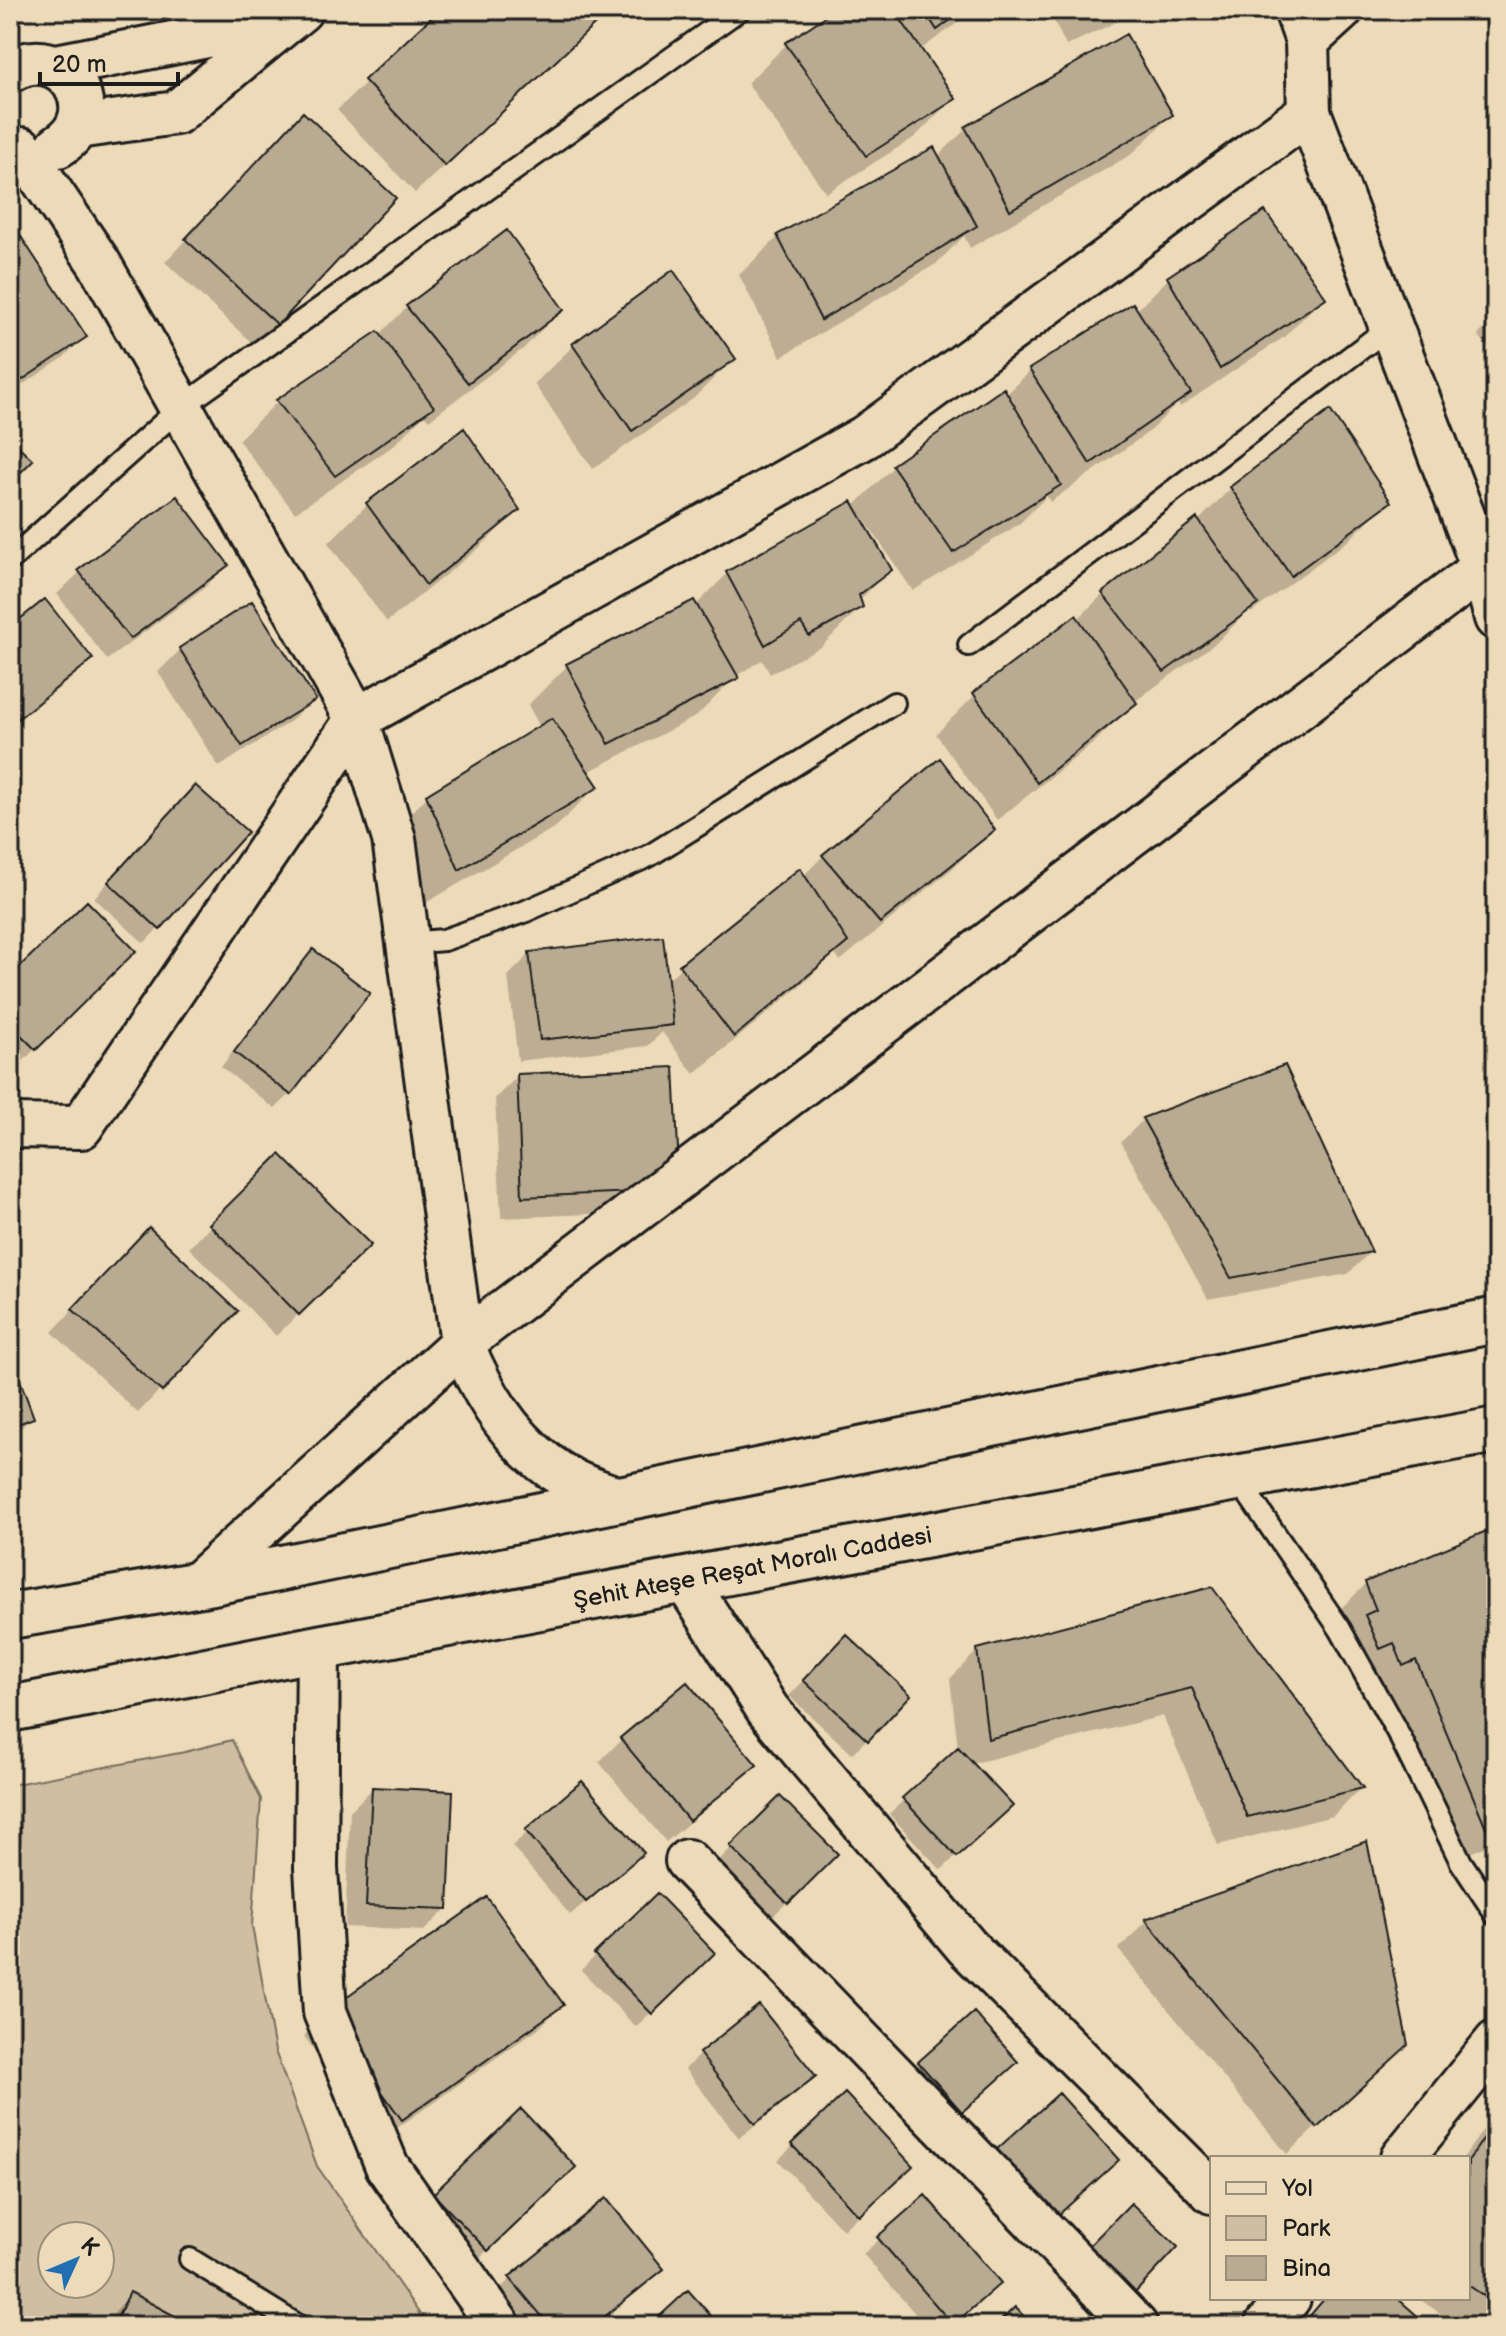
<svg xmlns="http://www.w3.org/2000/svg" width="1506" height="2336" viewBox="0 0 1506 2336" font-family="'Balsamiq Sans',sans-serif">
<rect width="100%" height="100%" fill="#eddab8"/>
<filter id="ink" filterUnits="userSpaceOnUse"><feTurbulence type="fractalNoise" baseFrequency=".0125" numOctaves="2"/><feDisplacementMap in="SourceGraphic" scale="16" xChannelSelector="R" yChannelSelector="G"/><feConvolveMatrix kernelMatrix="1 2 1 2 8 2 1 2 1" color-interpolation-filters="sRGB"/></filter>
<g filter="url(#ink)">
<path fill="#cfbea1" stroke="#766d5e" stroke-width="2" fill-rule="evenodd" d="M232,1740L261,1799L252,1926L275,2051L317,2166L428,2326H10V1785L185,1752ZM52,2236H100V2284H52Z"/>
<path fill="#0003" d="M442,10H609L415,193L337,110Z
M839,10H975L920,50L953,98L915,137L826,193L747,83L786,45Z
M1049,10H1141L1066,46Z
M1490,10H1496V21L1487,13Z
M1125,37L1171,115L1132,154L970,248L964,236L936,264L781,357L739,275L778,237L937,157L966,129Z
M281,137L276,323L254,345L165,262Z
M1264,213L1323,298L1284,337L1180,407L1178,403L1150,431L1050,502L1047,496L1019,524L913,591L860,513L857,515L889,570L859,601L861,607L822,646L770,674L762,660L736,676L697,716L586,773L596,787L557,826L419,907L388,835L427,797L540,727L528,705L567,666L693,603L695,606L727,574L853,507L893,467L1006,395L1030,371L1132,305L1136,311L1168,279Z
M10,223L85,336L62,359L10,393Z
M673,273L733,359L694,398L593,469L534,384L573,346Z
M407,307L561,310L523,349L429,420L424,415L393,446L295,513L238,440L277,402L378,334L379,335Z
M1496,317V356L1478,335Z
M464,431L518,510L479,548L387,622L328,543L367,505Z
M1231,488L1388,501L1349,540L1251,613L1249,610L1217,642L1134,702L1096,741L997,820L936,734L975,695L1077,620L1103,594L1197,522Z
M227,565L205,587L107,660L57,594L80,572Z
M10,630L90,659L68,681L10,727Z
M180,650L313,699L291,721L219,767L158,672Z
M180,802L159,928L144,943L94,898Z
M992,830L953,868L840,961L834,953L806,981L694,1074L662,1032L648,1046L518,1061L508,976L530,954L666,982L681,967L803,876L823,856Z
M134,951L13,1071L10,1068V979Z
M313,952L290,1094L275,1109L221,1067L298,966Z
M1284,1068L1370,1252L1348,1274L1208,1299L1121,1142L1143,1120Z
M518,1076L656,1211L501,1218L495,1098Z
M280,1157L368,1245L276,1336L189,1248Z
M127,1252L235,1311L138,1413L52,1332Z
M10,1359L32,1417L10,1439Z
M1496,1529V1842L1458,1858L1387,1688L1374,1693L1365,1670L1351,1676L1337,1645L1347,1636L1337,1612L1366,1584Z
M1211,1589L1361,1788L1333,1816L1218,1845L1163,1716L971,1764L995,1821L941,1870L889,1814L958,1749L950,1679L978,1650Z
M832,1651L867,1739L852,1754L789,1696Z
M687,1684L754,1765L732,1787L666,1842L599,1762L621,1740Z
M582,1784L626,1868L570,1915L512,1846Z
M372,1789L446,1909L424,1931L345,1927L350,1811Z
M780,1799L836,1854L772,1917L717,1862Z
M1366,1844L1379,2068L1287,2154L1118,1949L1147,1921Z
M657,1896L713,1953L636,2027L581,1970Z
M562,2005L540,2027L379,2141L304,2036L326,2014Z
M759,2008L813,2076L798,2091L739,2138L685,2069L700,2054Z
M974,2015L1001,2077L946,2125L904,2079Z
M845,2096L895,2180L843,2230L778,2160Z
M1496,2111V2311L1481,2326H1458L1418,2298H1468V2158H1463Z
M551,2189L465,2272L412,2217L434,2195Z
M925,2198L984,2297L951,2326H926L863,2254Z
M661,2269L639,2291L596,2326H510L489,2300L511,2278Z
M130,2295L181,2326H107L116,2310Z
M1324,2298H1394L1426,2326H1300Z"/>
<path fill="#b9ab92" stroke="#1c1c1c" stroke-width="2" d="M439,10H610L445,166L364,80Z
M835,10H894L956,99L866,156L785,43Z
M924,10H964L937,30Z
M1126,34L1173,115L1010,210L965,127Z
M303,112L396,198L278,325L185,239Z
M934,147L977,226L821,320L777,235Z
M1265,211L1326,298L1220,369L1167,277Z
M10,220L87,337L10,388Z
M507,230L564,310L468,383L406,306Z
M673,270L736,359L632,431L572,344Z
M1133,303L1191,393L1090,464L1029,369Z
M378,331L434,407L335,476L276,400Z
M1004,388L1061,485L953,553L892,465Z
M1330,410L1391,502L1291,576L1230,487Z
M464,428L520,510L426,585L366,503Z
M10,438L33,460L10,483Z
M177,496L229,565L130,639L78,570Z
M852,501L892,570L859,595L863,607L809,636L801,623L765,645L726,572Z
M1197,518L1258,604L1164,672L1102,593Z
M45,599L93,659L10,725V627Z
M694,600L739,678L609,744L566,664Z
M252,601L316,700L242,746L179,648Z
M1076,615L1137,703L1037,783L973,693Z
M552,718L599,787L459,870L426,795Z
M940,758L995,830L880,923L822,855Z
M195,785L248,832L160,930L108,882Z
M800,868L848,942L734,1037L679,965Z
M87,901L136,951L36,1050L10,1024V976Z
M663,936L673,1025L540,1040L529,952Z
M313,949L370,993L291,1095L234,1052Z
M1285,1065L1372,1252L1231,1278L1142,1118Z
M674,1067L680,1190L522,1197L517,1074Z
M280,1154L371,1245L299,1315L209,1224Z
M149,1227L238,1311L162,1392L72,1309Z
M10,1353L34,1418L10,1427Z
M1496,1527V1827L1487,1830L1416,1660L1403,1666L1394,1643L1380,1649L1365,1615L1376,1610L1365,1582Z
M1212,1587L1363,1788L1247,1817L1192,1688L988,1739L977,1649Z
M846,1634L911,1695L868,1741L803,1680Z
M687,1682L757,1765L689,1821L620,1738Z
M958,1747L1013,1806L957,1857L902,1798Z
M582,1781L644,1853L586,1902L525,1830Z
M372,1787L453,1791L448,1909L366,1906Z
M780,1796L838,1854L788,1904L730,1846Z
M1367,1841L1408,2045L1317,2128L1145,1919Z
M657,1893L715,1953L652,2014L594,1954Z
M487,1897L564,2005L402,2120L325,2012Z
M759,2005L816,2076L755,2124L699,2053Z
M974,2012L1018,2062L962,2112L918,2062Z
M845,2093L913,2166L859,2216L791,2144Z
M1059,2093L1119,2160L1056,2217L996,2150Z
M521,2109L576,2167L488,2251L433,2194Z
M1496,2120V2304L1468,2285V2161Z
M925,2195L1001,2283L953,2325L877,2237Z
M606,2198L664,2269L593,2326H550L509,2277Z
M1131,2203L1178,2247L1133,2295L1085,2250Z
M688,2290L720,2326H649Z
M130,2292L186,2322L184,2326H113Z
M1325,2298H1397L1429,2326H1301Z
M1015,2307L1033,2326H995Z"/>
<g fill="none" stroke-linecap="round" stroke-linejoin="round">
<g stroke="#1c1c1c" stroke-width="26">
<path id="lane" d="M10,560L180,408L739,10
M969,645L1391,326
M407,943L444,940L526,911L649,856L894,703
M1237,1478L1340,1629L1401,1739L1461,1862L1496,1915
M190,2259L299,2326"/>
</g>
<g stroke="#1c1c1c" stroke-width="48">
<path id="street" d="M1296,10L1307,41L1309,112L1483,568L1496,618
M1307,41L1341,10
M56,66L283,21
M10,71C64,38 111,114 58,146
M77,127L176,113L301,10
M22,149L99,263L357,719L394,839L462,1343C484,1399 518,1452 573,1481C587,1488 604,1493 619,1499
M10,1126L81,1127L357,719L865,437L1309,112
M685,1580L768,1710L967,1947L1212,2192
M196,1585L462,1343L1496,558
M318,1648L316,1868L325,2012L387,2166L499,2326
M687,1861L1136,2326
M1402,2158L1496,2042
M1266,2326L1289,2298"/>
</g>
<g stroke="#1c1c1c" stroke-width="50">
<g id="secondary">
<path d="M10,1616L213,1582L1496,1320"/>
<path id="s1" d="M10,1709L318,1648L1496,1430"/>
</g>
</g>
<use href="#lane" stroke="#eddab8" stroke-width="20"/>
<use href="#street" stroke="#eddab8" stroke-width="42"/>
<use href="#secondary" stroke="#eddab8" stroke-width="44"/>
</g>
</g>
<g text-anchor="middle" stroke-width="8" stroke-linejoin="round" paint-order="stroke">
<g font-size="24" fill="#1c1c1c" stroke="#eddab8">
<text dy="8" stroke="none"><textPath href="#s1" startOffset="756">Şehit Ateşe Reşat Moralı Caddesi</textPath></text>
</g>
</g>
<rect width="1506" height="2336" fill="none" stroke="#eddab8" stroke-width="40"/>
<rect x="20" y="20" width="1466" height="2296" fill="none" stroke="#1c1c1c" stroke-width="3" filter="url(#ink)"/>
<rect x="1210" y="2156" width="260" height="144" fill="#eddab8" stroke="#998e7a" stroke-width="2"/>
<rect x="1226" y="2182" width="40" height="12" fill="#eddab8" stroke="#998e7a" stroke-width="2"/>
<text x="1282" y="2196" font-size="24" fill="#1c1c1c">Yol</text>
<rect x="1226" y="2216" width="40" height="24" fill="#cfbea1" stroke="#998e7a" stroke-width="2"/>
<text x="1282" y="2236" font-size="24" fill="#1c1c1c">Park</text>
<rect x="1226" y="2256" width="40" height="24" fill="#b9ab92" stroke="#998e7a" stroke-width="2"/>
<text x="1282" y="2276" font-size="24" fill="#1c1c1c">Bina</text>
<g transform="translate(76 2260) rotate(46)"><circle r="38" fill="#eddab8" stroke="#998e7a" stroke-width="2"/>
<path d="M0-6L14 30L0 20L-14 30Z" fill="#1f6fb2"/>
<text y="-12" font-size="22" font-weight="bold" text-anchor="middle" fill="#1c1c1c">K</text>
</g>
<path d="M40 72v12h138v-12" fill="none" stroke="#1c1c1c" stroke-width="4"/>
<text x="52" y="72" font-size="24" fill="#1c1c1c" stroke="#eddab8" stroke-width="6" paint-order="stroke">20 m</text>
</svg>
